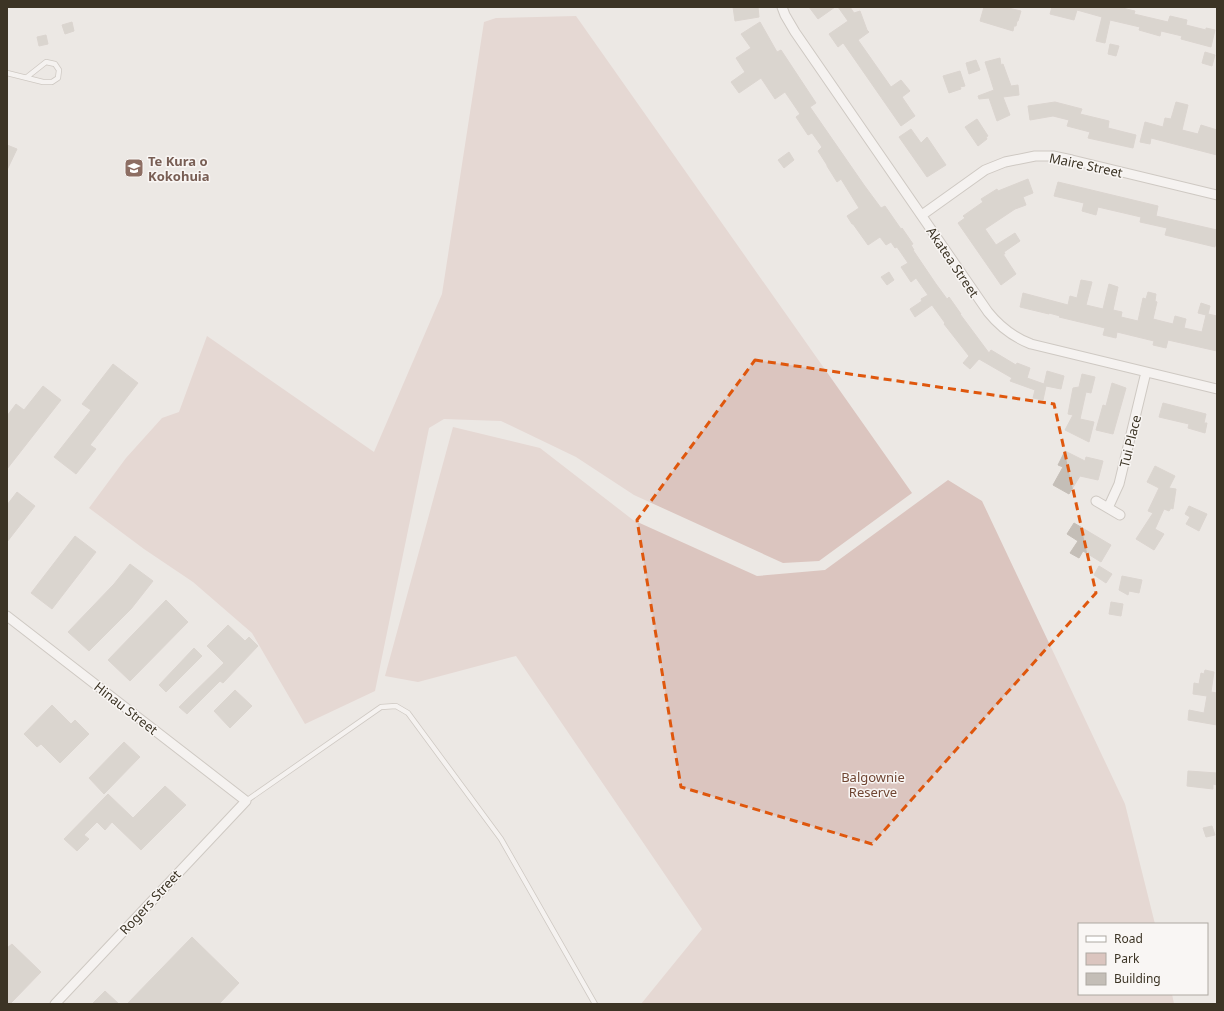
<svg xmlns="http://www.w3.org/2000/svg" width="1224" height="1011" viewBox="0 0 1224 1011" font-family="'Noto Sans',sans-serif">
<rect width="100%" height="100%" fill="#ece8e4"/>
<path fill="#dbc5bf" d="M576,16L912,493L819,561L783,563L634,495L576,457L501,421L444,419L429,428L375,691L305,724L252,633L193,582L144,549L89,508L126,458L162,418L179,412L207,336L374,452L442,294L484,22L496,18Z
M453,427L540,448L633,520L757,576L825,570L948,480L982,501L1125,804L1155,924H1079V994H1172L1174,1004H641L702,929L516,656L418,682L385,676Z"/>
<path fill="#c4beb7" stroke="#c5beb7" d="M733,7H758L759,17L735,21Z
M809,7H835L818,19Z
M838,7H850L854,13L860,11L867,30L869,32L858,40L891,87L901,80L910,91L902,97L915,116L901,126L844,44L843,43L838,47L829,34L848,21Z
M984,7H1004L1021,11L1018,21H1017L1016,26H1014L1013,31L980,21Z
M1052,7H1118L1135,11L1134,14L1168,22L1170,16L1187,20L1186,25L1206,30V28L1215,30L1211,47L1181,39L1182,36L1161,31L1160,36L1139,30L1140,27L1110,20L1105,43L1096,41L1102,17L1077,10L1074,20L1050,14Z
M72,22L74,31L65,34L62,25Z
M760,22L777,52L781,50L816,103L810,107L864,185L881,208L885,206L901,229L902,228L913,244L911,245L914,250H913L936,284L947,299L949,297L961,314H960L989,353L991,350L1016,365L1017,363L1030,368L1027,378L1044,384L1047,371L1064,376L1061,389L1046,386L1043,400L1033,398L1035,390L1010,381L1012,378L979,359L970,369L963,363L969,356L944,324L945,323L932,305L915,317L910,309L922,301L921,299L928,295L916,278L911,282L901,267L908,263L897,247L895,248L891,242L886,245L880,237L868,245L853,224H852L847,216L859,208L841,179L837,182L827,166V165L818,151L822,147L812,133L808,135L796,117L800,114L785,92L775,99L761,78L739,93L731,82L745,72L736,58L751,48L741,34Z
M46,35L48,44L39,46L37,37Z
M1110,44L1119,46L1116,56L1108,54Z
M1205,52L1215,55L1212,66L1202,63Z
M1000,58L1001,65L1003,64L1011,86L1018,85L1019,95L1003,97L1010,115L997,121L989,98L979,99L978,96L994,90L985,62Z
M976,60L980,70L969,74L966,63Z
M960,71L965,86L960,87L961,89L949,93L943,76Z
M1055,102L1082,109L1080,114L1109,121L1108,128L1136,135L1133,148L1088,138L1090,132L1067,126L1069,120L1053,116L1030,120L1028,106Z
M1176,102L1188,105L1182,130L1198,134L1201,125L1217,130V155L1151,138L1150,144L1140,142L1145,122L1163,127L1165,118L1171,119Z
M977,119L988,136L986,137L987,139L978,146L965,127Z
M911,129L921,143L927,137L946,165L927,177L899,137Z
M7,145L17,149L7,170Z
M789,152L794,160L784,168L778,160Z
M1028,179L1033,193L1023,197L1026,205L1015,209L985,229L996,245L1015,233L1020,241L1004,252L1005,254H1003L1016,274L1001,285L958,223L965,218L963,216L983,202L981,199L997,189L998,191Z
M1058,182L1158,206L1156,216L1217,230V246L1215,245V247L1165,235L1167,228L1140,222L1141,217L1098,207L1096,215L1082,211L1084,203L1054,196Z
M889,272L894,280L887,285L881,277Z
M1081,280L1092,282L1086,305L1103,309L1109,284L1118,287L1113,310L1122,312L1121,317L1138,321L1143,298L1146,299L1148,292L1156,294L1155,301L1157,302L1153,319L1173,324L1175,316L1186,319L1184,328L1202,332L1206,315L1198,313L1201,303L1210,306L1208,314L1217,316V351L1168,340L1166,348L1153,345L1154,341L1117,332L1116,338L1103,335L1105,328L1059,317L1060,316L1049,313V314L1020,307L1023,293L1068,305L1070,296L1077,298Z
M113,364L138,383L90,445L96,449L76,474L54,457L91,410L82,404Z
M1082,374L1095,377L1091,393L1086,392L1080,419L1094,422L1089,442L1065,430L1073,415L1068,414L1073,388L1079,387Z
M1112,383L1126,388L1113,434L1096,430L1103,405L1106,406Z
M43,386L61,400L7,469V416L16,404L24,410Z
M1163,403L1206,414L1204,423H1207L1205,433L1188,428L1189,424L1159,417Z
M1065,451L1085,461L1086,457L1103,461L1098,480L1080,476L1069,494L1053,485L1063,467L1058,465Z
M1155,466L1175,476L1169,488L1176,489L1173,509L1171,508L1169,511L1164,509L1155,529L1164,534L1154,550L1136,539L1153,513L1148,511L1159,488L1147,482Z
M17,492L35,506L7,542V505Z
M1189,506L1207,514L1199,531L1186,524L1190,517L1185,514Z
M1074,523L1111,545L1101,562L1083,551L1079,558L1070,553L1078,541L1067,534Z
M75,536L96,552L52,609L31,593Z
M130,564L153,581L131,609L89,651L68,632L114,584Z
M1099,566L1112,574L1106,583L1094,575Z
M1122,576L1142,580L1139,593L1129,591L1128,595L1119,590Z
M166,600L188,622L130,681L108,660Z
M1111,602L1123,604L1121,616L1109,614Z
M228,625L245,641L249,637L258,646L223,683L220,681L187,714L179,707L224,663L207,646Z
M194,648L202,656L166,692L159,685Z
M1205,670L1214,672L1211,692L1217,693V725L1188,720L1189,710L1204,713L1207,696L1193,694L1194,683L1199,684L1201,673L1204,674Z
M235,690L252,706L230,728L214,711Z
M52,705L71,724L75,720L89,734L60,763L41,744L37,747L24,734Z
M124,742L140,757L104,794L89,778Z
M1188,771L1217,773V785L1213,784V789L1187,786Z
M165,786L186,805L141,850L112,822L105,830L97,822L84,835L89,839L77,851L64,839L108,794L133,818Z
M1212,826L1215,835L1206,837L1203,828Z
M192,937L239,983L219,1004H127Z
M12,944L41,972L10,1004H7V948Z
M105,991L119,1004H92Z"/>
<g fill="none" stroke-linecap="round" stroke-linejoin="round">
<g stroke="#a9a49b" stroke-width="6">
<path id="lane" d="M7,73L43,82H52L58,78L59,70L55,64L46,62L27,77
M246,801L381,707L396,706L408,713L501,839L595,1004"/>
</g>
<g stroke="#a9a49b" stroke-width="11">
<path id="street" d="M782,7L785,15L795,32L988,312C1000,327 1013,337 1031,344L1217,389
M922,215L985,170L1005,162L1035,156H1053L1072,160L1217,195
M1096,501L1120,515
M1108,508L1119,484L1146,372
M7,616L246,801L55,1004"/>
</g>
<use href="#lane" stroke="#fff" stroke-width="4.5"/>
<use href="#street" stroke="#fff" stroke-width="9"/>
</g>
<path d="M0 0H1224V1011H0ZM755,360L1054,404L1096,593L872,844L681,787L637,520Z" fill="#ece8e4" fill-opacity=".55" fill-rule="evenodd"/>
<path fill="none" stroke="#df570d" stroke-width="3" stroke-dasharray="8 5" stroke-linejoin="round" d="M755,360L1054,404L1096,593L872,844L681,787L637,520Z"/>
<defs>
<g id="school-square" transform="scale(1)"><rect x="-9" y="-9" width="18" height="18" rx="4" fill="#8d6e63" stroke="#f9f6f4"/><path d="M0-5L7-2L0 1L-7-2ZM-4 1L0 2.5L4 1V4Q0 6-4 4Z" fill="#fff"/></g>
</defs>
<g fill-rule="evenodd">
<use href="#school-square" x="134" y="168"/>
</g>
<g text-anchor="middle" stroke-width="3" stroke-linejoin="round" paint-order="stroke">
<g font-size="13" font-weight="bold" fill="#785e54" stroke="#f9f6f4" text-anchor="start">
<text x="148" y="166">Te Kura o<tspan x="148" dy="15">Kokohuia</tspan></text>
</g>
<g font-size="13" fill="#3c3425" stroke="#f9f6f4">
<text transform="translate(1086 165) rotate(12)" y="5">Maire Street</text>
<text transform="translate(953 262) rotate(56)" y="5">Akatea Street</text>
<text transform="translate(1130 441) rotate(-76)" y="5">Tui Place</text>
<text transform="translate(126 708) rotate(38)" y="5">Hinau Street</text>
<text transform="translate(150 902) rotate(-47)" y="5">Rogers Street</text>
</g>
<g font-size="13" fill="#704633" stroke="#f9f6f4">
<text x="873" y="782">Balgownie<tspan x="873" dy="15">Reserve</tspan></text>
</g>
</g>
<rect width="1224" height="1011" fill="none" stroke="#3c3425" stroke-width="16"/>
<rect x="1078" y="923" width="130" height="72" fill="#f9f6f4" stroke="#ada8a1"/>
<rect x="1086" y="936" width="20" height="6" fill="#ffffff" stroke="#ada8a1"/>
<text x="1114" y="943" font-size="12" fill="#3c3425">Road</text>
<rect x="1086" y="953" width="20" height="12" fill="#dbc5bf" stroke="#ada8a1"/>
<text x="1114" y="963" font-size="12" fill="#3c3425">Park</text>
<rect x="1086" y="973" width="20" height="12" fill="#c4beb7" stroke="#ada8a1"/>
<text x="1114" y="983" font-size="12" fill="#3c3425">Building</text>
</svg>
